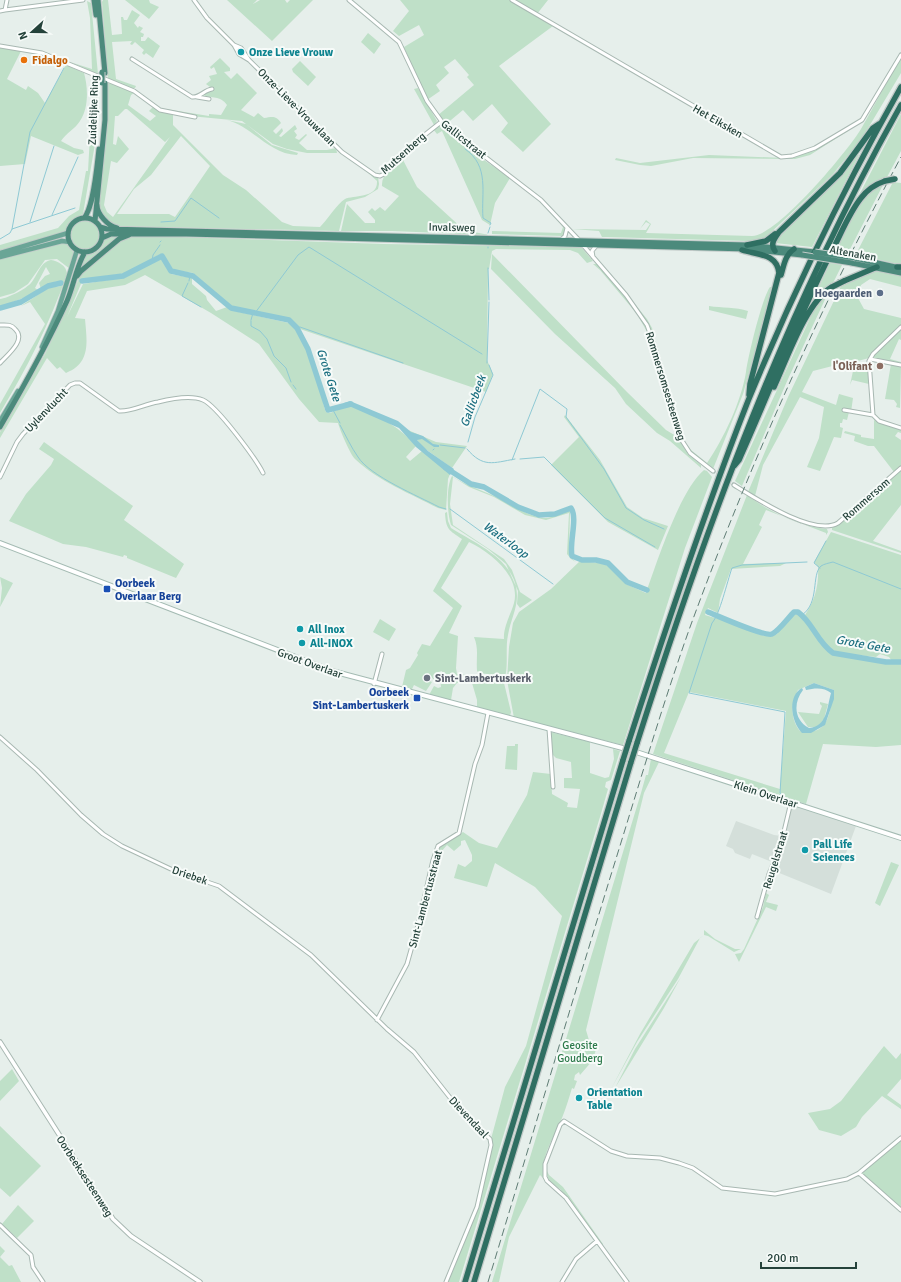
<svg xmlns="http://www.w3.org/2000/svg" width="901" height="1282" viewBox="0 0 901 1282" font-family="Signika,sans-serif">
<rect width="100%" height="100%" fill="#e6efeb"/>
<path fill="#d4dfda" d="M795,806L856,826L831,894L772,870L781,845L791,809Z
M736,821L774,835L781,836L772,862L752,854L750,859L735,853L733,849L726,846Z"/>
<path fill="#bfe0c8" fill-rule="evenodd" d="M103,0H108L112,35L122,34L121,17H123L124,20H127L132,10L140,15L134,23L138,28L139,26L143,28L140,32L144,34L143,37H141V41H145L148,37L160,46L153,58L146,53L144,55L142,53L144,50L135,42L132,45L130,44L132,41L112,42L116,79L136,86L135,88H130L108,79L102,2Z
M125,0H149L150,3L159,7L149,19Z
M227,0H257L253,4L260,0H285L287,3L290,0H313L272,41Z
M400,0H510L553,26L499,66L551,124L523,152L501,132L508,123L492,104L473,121L463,110L445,125L437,116L474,85L467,77L469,75L455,59L444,67L449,73L436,85L440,91L427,100L404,47L424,35L419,25L399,36L393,31L409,11Z
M513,0H548L537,14Z
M87,1L91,3L98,74L70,62L92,69L90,18Z
M368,33L381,44L374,54L361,42Z
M0,47L21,51L7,79L26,90L28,86L38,93L45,103L66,65L84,73C88,87 89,108 80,121C75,129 66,133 61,141L74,148L83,150L84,153L78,155L31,136L25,164L0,166Z
M901,57V73L861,140L833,174L765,238L756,241H748L605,237H602L599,231L572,229L646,230L650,224L646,222L640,229L646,220L651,224L646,233L752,236C777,236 847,152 861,129C875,105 887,80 901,57Z
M220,58L230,68V71L224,72L231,79L237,73L257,93L241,110L254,117L258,113L264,118C272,117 276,115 281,123L273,131L276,134L282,128L283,131L279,136L281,137L295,125L297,129L294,131L297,135L295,138L299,140L306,134L307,135L299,143L307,150H327L336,148L337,153H307L287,149L273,144L242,121L190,116L165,111L166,109C181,111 194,114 209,116V114L221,115L227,105C220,95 212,99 203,95L204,92L214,90L206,84L211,80L209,76L217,74L214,67L211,69L210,67Z
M300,61L316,77L308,86L293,72L292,69Z
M93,83H98L96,138L83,214L71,221L65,232L0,251V245L58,228L69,216L79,210L86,171H88Z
M108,83L116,85L134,93L131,95L128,105L150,121L156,116L149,111L153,107L173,115V125L223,175L246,190L282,222L293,226L320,227C327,220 337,204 345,199C353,195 378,199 377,181L364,169L378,177L379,184L378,189L365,197L346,202L339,231L116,226C108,223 101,214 99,205L106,141ZM125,109H127L165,142L170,137L113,217L107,212L104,205L111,161L117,163L129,149L118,136L116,145L113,144L115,116H118ZM181,136L210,166L175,217L169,214H117L134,189L151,175Z
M418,88L437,121L434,125L414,89Z
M901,114V151L886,179L854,205Z
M227,120L246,124L272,145L298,153L297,155C269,154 253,127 227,120Z
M439,124L458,142L510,178L495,203L490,225L482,220L442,131L437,134L433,129Z
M844,131H848L810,155L795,159L693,158L651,166L640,165L615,160L616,158L640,163L709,155L784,158L813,150Z
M857,154L859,155L812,247L775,243V239L848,167Z
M402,158L417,187L464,230L489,235L392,231H341L347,204L365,223H375V220L368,212L372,208L375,211L380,207L385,211L399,196L382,186C381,174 394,165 402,158Z
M893,182L901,183V265L856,254Z
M883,185L848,253L835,251C847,229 857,195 883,185Z
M546,207H547L565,228L564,236L492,234V231L561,233L563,227Z
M71 235a14 14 0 1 1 28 0a14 14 0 1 1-28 0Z
M125,234L78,272L85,255L97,250L105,238Z
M180,235V237L384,244L581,247L593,261L587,263L578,253L570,250L496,249L492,251L489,269H488L487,360L493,374L486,392L300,329L289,319L232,307L193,273L173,270L163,254H160L131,271L121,274L83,279L67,317L83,284L126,277L160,258L164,261L171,274L192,278V284L206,296L207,300L216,311L227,307L230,310L289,323C303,332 317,377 322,394C323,400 323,406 326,412L330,413L349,405C378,417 395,422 416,446L406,457L410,461L422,451L450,474L448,479L446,510L438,508C411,494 378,481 355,459C350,454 340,430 338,423L319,422L299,399L259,344L211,313L145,275L125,285L87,291L75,318L85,319C87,342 91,363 66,373L60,367L57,369L47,358L0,438V432L45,354L67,308L81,273L123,238L130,236Z
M62,243L67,244L74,253L70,269L57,259L45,260L28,284L14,293L0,297V259Z
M492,254L627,392L666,430L676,436L653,348L646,330L637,314L600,270L593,264H597C617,288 639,310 651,338L680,441L688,454L701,465V468L670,441L657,433L626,404L615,388L555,334L491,269Z
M51,260C58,261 67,266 67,274C50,323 27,368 0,413V404L45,324L30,302L21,306L48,288L61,286L62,281L54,282L41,289L39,283L45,276L50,274L46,267L35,288L38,290L36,293L0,307V299C8,298 26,289 31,283C38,275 40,262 51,260Z
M830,263L842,265L832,285L817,296L808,310Z
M877,270L901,276V287L870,279L861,285L858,298L864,309L901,318V325L871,354L869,358L854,362L855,371L868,370L869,384L852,380L850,385L853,371L852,361L813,371L802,392L836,405L839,394L853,398L851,412H849L847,420L843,419L842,423H840V427L843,428L841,438L834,437L820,471L807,467L819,438L824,407L800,397L763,465L755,496L748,492L788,397L841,286Z
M770,287H773L743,394L713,469C698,459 689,451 680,435L652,334L646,321L629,297L647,319L652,328L685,443L691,450L707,463C724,438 741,402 746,372C748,357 762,298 770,287Z
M828,293L788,379L742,486L735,481L812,314L819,301Z
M709,306C722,308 736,307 748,311L746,319L709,310Z
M901,329V340L899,339L890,359L901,362V363L874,358V355Z
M891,364L901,366L900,408L896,407L897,404L894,400L885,399Z
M565,415L600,460L627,507L643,518L668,526L658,550L608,522L551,465L579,437L564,417Z
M874,420L901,429V433L898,432L895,436L901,440V466L894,472L874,446H868L854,441L855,436L844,433L845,431L861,435V437L874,439Z
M408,430L436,442L467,446L452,468L424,448Z
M44,442L133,506L124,520L184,564L176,578L127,558V556L124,555L123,557L86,547L63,544L9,521L26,494L51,465L54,459L39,449Z
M704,470L707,471L712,477L685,548L623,745L514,718L507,680L509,647L513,623L519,612L551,589L580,561L607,564L626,584L646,593C657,562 680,490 704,470Z
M901,470V505L873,541L901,551V553L832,530V528L838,525Z
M452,476C465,485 479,489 494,496C510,503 526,516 544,518C553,519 562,509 570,511L569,552L570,557L576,562L571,559L567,554L569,513L546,520L525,515L494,497L469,487L453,477L450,504L453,525L504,559L512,570L520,592L532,600L520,608L517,604L518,591L506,564L488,549L451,525C447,512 446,487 452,476Z
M747,495C768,511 800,527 827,529L828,532L826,535V533L766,510L759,525L762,527L743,564L786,563L780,566L731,569L720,599L718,613L708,608L705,615C716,619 727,620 738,624C752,630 761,640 777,634C782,627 789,613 798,614L800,612L805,615C815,601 819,584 818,567L814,562L831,532L901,555V660L892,661L889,657L880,654L876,657L847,654L846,657L869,659L888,664L901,663V745L876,747L823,744L806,804L653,754L697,623ZM814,683L834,690C829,713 830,736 800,731C790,719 791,703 798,690ZM689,692L786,711L780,789L664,753Z
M447,512L448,521L451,528C476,544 517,560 517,596C517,609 510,622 508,635C505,649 509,668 504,680L487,674L479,673L477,671C476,657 479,649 474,637L504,639C503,627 511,614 514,603C521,576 490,552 469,542L441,588L462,606L449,633L458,636L456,668L457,674L486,676L504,683L511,712L510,716L477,707V700L472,683H457L453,688L451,700L429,695L434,686L438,688L441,687L440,678L443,677L442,671L435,673L434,680L428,673L424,675L423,678L432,682L426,691L414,685L411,691L402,687L406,670L410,668L418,655L417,653L422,644L430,646L453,608L433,591L462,539C449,530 446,530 445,513Z
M0,577L13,583L0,607L2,588Z
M380,619L396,629L389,641L373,632Z
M820,702L828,704L824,719L818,727H808L798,712L819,714L822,706L820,704Z
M550,732L590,742V773L605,778L609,777L614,759L613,749L620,751L611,780L606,782L605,787L608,789L600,817L459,1282H447L475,1215L492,1147L491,1139L505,1087L526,1046L562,916L535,887L495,863L487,887L454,878L458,864L465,867L472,861V855L465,840L461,841V845L454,851L447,845L439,854L435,869L432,871L439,847L463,832L479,843L497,848L527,795L533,772L551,774L552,794L568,803L567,807L577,808L580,789L564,788V778H572L571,762L556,758L552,754Z
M515,744H518L517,770L505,769L507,746H515Z
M651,759L659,762L644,793L586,1030L591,1047L596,1049L593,1060L580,1075L579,1072L575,1075L574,1080L577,1081L574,1089L572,1088C569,1098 566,1108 562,1118C555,1136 539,1158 544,1179L540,1175L509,1237L499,1282H492L641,793L646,775H648Z
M891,862L899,865L880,906L875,903Z
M766,893L769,895L766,902L778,905L776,911L766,907L739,962L735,954L741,953L744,949L763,907Z
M704,930L715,939L735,949H741L734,952L708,936L704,935L700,938L678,979L637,1042L611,1089L640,1034L694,943L704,935Z
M681,977L664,1008L615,1088L635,1049Z
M884,1046L896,1059L901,1053V1079L887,1095L901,1105V1109L882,1096L862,1117L856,1127L841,1136L819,1130L808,1113L830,1109L841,1101Z
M12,1069L19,1081L0,1101V1081Z
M0,1126L41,1166L10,1197L0,1188Z
M901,1139V1208L862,1174V1172Z
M545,1167L549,1175L563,1187L603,1244V1246L560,1189L549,1181Z
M18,1205L34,1221L17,1238L2,1224Z
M0,1246L5,1251L0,1257L9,1266L12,1265L21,1282H0Z"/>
<path fill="#8ec9d4" d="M350,401L398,421L411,432L423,436L433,444L439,445V447H434L422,439L417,440L428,451L454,469L450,475L416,447L399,428L349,406L346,407L344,403Z
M814,683L834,690V699L825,725L811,733H802C791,722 787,696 802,688L803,690C793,703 794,720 809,728C827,727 827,707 831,693C824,687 815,688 806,690L805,687Z"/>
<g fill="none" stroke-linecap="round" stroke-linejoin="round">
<path stroke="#8ec9d4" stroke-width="1" d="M465,149C490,166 481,193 483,218L491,223L490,225
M52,215L78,157
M30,222L54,146
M161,222L175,221L191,198L219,218
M12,229L30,132L64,68
M488,233L490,227
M0,239L10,233L12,229L75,208
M160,242L161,241
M488,248V247
M152,261L153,255L160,245
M488,268L489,300
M189,281L190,275
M188,283L182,296L201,307
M255,313L298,255L309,247L482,354
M251,320L253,313
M251,321V326L260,331L267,339L274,356L286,368L291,382
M297,328L300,327L403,363
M487,363L489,302
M293,385L296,389
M333,410L340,423
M340,425C346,436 351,447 358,457C370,476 418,496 439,507L446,509
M468,442L475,417L493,375L489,365
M440,445L465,448
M467,449C483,468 493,463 515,459
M433,450L434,449
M520,459L544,457L605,518L655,547
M512,460L540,389L567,409L566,417L604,469L626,508L644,520L664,529
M450,509L553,584
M820,568L814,563L826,541
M802,615C820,603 811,575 821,566C824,564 829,563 833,562L901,589
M782,795L780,793L785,712L689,693L712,623C720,614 727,582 732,568L742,565L807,562"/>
<path stroke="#8ec9d4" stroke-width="5.5" d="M82,281L123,276L162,256L171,271L193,276L231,308L289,320L297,328L308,349L328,410L351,404
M0,308L21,302L48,286L61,283
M446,468L471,484L484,487L518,507L539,515L555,514L571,508C578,518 569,543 572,556L582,560H596L608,563L627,582L647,590
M708,612C718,616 765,637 772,634C778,632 788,618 794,612H798C813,623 817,642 833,653L886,662H901"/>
<path stroke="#bfccc8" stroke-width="3" stroke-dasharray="3 1.5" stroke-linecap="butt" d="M713,471L734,485"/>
<g stroke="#a8b8b2" stroke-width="5">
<path id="minor" d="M194,0L207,18L234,45L239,54L249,60L342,152L375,175L380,176L384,174L417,141L441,122
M349,0L399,42L427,101L445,126L541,200L578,239
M512,0L781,157L792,156L815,148L862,120L901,55
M5,10L83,0
M0,11L5,10L7,0
M234,45L241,48L249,60
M0,46L42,53L134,91L160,110L195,117
M132,59L192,97C200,98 204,90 212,89
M197,97L209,99
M562,239L565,236L567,228
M582,244L626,295L647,325L655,347L679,436L690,453L713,471
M593,257L592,251L596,246
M0,325C6,325 11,324 15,329C27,340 7,355 0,363
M901,327L873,354L869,361L873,415L879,421L901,428
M870,359L901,365
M844,410L873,415
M0,477L17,442L23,434L70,385L75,383H80L119,411C131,412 145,404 158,402C170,399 191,395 203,400C217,406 256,459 263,473
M734,485C755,498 814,537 838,523L901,468
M374,684L382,654
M549,729L553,787
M0,737L37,770L81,815L103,834L122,846L175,871L219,886L311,955L387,1029L414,1052L459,1109L490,1139L491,1145L477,1207L446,1282
M757,917L769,874L781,844L791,802
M377,1020L407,964L418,925L433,860L438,846L459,833L475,764L482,745L488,713
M859,1173L901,1210
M0,1225L31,1255L33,1267L43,1282
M562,1282L576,1259L597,1241
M627,1282L566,1198L547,1181L545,1177V1164L560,1125L564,1121L611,1151L627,1156L660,1158L679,1163L693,1168L722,1188L775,1194L847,1179L859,1173L901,1138"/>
</g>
<g stroke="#a8b8b2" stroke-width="5.5">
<path id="tertiary" d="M0,1042L113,1219L131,1236L200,1282"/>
</g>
<g stroke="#a4bbb3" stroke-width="6">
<path id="secondary" d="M0,543L332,671L630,750L901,838"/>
</g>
<g stroke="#c2cac8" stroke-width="6">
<path id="primary" d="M0,253L68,233
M0,257L62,241L70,242
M42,347L58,311L77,250
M0,421L18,391"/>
</g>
<g stroke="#c2cac8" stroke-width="7">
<path id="trunk" d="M94,0L96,15
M98,0L105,73
M97,205C97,214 108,226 117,228
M84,218C94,207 97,165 99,149
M68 235a17 17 0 1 1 34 0a17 17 0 1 1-34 0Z
M95,221L105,120V83
M100,227L107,229L747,245L815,252
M102,238L111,234H187L747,249L802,255
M855,258L900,268
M852,263L901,273
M77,276L81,271L119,239L129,235
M0,427C24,386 47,345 67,301C74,285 76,267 85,252"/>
</g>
<g stroke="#c2cac8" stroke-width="8">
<path id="motorway" d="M747,245L766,241L775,234
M742,250C757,255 777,253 779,273L750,384L749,395
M775,251C770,244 774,239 779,232L840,173L873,128L879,124
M897,267H901
M781,275C784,265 785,255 794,249
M844,281L877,267
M774,387C787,359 806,302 832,287
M734,466L739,460C770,391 797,319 832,251C841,234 849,213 861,198C867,190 876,184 885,181
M629,741C666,627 704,513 748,401C792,294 844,188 901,87
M637,743C708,520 786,309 901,105
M465,1282L623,760
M474,1282L631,762"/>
</g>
<use href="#minor" stroke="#fff" stroke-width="3"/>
<use href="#tertiary" stroke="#fff" stroke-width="3.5"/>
<use href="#secondary" stroke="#fff" stroke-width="4"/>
<use href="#primary" stroke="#6aa596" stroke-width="4.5"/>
<use href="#trunk" stroke="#4c8a7c" stroke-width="5"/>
<use href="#motorway" stroke="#2f6f62" stroke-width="5.5"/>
<path stroke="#5f7d75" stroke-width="1" stroke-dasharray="8 4" stroke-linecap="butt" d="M488,1282C529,1147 569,1012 610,878C636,795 660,712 689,630C748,468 819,310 901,157"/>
<g stroke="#c2cac8" stroke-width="7" stroke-linecap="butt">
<path id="trunk-bridge" d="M102,72V83
M815,252L855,258
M802,255L852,263"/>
</g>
<g stroke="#c2cac8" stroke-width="8" stroke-linecap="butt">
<path id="motorway-bridge" d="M885,181L895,179
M832,287L844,281
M623,760L629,741
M631,762L637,743"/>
</g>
<use href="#trunk-bridge" stroke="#4c8a7c" stroke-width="5"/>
<use href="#motorway-bridge" stroke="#2f6f62" stroke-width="5.5"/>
</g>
<g fill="#0f9aa8" stroke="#f7fbf9" stroke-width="1.5">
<circle cx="241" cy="52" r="4"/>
<circle cx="300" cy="629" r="4"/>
<circle cx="302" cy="643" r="4"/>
<circle cx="805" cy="850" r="4"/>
<circle cx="579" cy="1098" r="4"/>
</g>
<circle fill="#e8710a" stroke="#f7fbf9" stroke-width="1.5" cx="24" cy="60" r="4"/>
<circle fill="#5c6f8a" stroke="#f7fbf9" stroke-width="1.5" cx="880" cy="293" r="4"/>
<circle fill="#8d6e63" stroke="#f7fbf9" stroke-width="1.5" cx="880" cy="366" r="4"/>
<g fill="#1a4fb4" stroke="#f7fbf9" stroke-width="1.5">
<rect x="103" y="585" width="8" height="8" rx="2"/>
<rect x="413" y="694" width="8" height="8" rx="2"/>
</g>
<circle fill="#6b7280" stroke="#f7fbf9" stroke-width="1.5" cx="427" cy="678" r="4"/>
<g text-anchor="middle" stroke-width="4" stroke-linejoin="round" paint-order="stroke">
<g font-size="11" font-weight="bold" fill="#0d838f" stroke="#f7fbf9" text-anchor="start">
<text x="249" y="56">Onze Lieve Vrouw</text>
<text x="308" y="633">All Inox</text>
<text x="310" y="647">All-INOX</text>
<text x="813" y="848">Pall Life<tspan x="813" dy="13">Sciences</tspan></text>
<text x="587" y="1096">Orientation<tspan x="587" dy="13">Table</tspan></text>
</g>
<g font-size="11" font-weight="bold" fill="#c56008" stroke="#f7fbf9" text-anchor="start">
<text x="32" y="64">Fidalgo</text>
</g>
<g font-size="11" fill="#24423a" stroke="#f7fbf9">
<text transform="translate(297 107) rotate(45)" y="4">Onze-Lieve-Vrouwlaan</text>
<text transform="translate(93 110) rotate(-88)" y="4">Zuidelijke Ring</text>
<text transform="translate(718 121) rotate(30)" y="4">Het Eiksken</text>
<text transform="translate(464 139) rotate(39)" y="4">Gallicstraat</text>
<text transform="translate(403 153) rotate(-42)" y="4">Mutsenberg</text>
<text transform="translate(452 227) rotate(1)" y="4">Invalsweg</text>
<text transform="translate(853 253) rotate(10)" y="4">Altenaken</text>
<text transform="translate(666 386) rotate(73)" y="4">Rommersomsesteenweg</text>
<text transform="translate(46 410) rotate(-46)" y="4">Uylenvlucht</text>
<text transform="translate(866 499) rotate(-41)" y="4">Rommersom</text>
<text transform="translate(310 663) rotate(20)" y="4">Groot Overlaar</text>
<text transform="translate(766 794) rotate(18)" y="4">Klein Overlaar</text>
<text transform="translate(775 860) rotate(-73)" y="4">Reugelstraat</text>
<text transform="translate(190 875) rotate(19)" y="4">Driebek</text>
<text transform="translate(425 899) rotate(-75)" y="4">Sint-Lambertusstraat</text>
<text transform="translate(469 1117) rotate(47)" y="4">Dievendaal</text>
<text transform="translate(85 1176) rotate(57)" y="4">Oorbeeksesteenweg</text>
</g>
<g font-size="11" font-weight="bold" fill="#4e5e75" stroke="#f7fbf9" text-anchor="end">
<text x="872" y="297">Hoegaarden</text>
</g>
<g font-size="11" font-weight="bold" fill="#785e54" stroke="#f7fbf9" text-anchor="end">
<text x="872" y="370">l'Olifant</text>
</g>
<g font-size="11" font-weight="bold" fill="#164399" stroke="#f7fbf9" text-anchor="start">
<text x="115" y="587">Oorbeek<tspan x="115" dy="13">Overlaar Berg</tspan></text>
<text x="409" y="696" text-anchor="end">Oorbeek<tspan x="409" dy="13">Sint-Lambertuskerk</tspan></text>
</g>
<g font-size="11" font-weight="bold" fill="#5b616d" stroke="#f7fbf9" text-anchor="start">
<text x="435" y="682">Sint-Lambertuskerk</text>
</g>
<g font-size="11" fill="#2d7a4b" stroke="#f7fbf9">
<text x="580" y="1049">Geosite<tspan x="580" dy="13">Goudberg</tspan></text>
</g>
<g font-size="12" font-style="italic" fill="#1c6f80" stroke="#f7fbf9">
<text transform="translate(329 375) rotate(72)" y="4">Grote Gete</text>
<text transform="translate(473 401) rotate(-70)" y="4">Gallicbeek</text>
<text transform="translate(506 540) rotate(36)" y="4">Waterloop</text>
<text transform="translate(863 644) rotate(10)" y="4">Grote Gete</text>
</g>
</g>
<g transform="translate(32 32) rotate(249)" stroke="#f7fbf9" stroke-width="3" paint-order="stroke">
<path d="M0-3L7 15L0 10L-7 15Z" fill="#24423a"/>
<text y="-6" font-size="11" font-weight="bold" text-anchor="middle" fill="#24423a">N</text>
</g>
<path d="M761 1262v6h95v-6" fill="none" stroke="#24423a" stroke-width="2"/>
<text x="767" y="1262" font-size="12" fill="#24423a" stroke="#f7fbf9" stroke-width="3" paint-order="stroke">200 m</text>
</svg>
